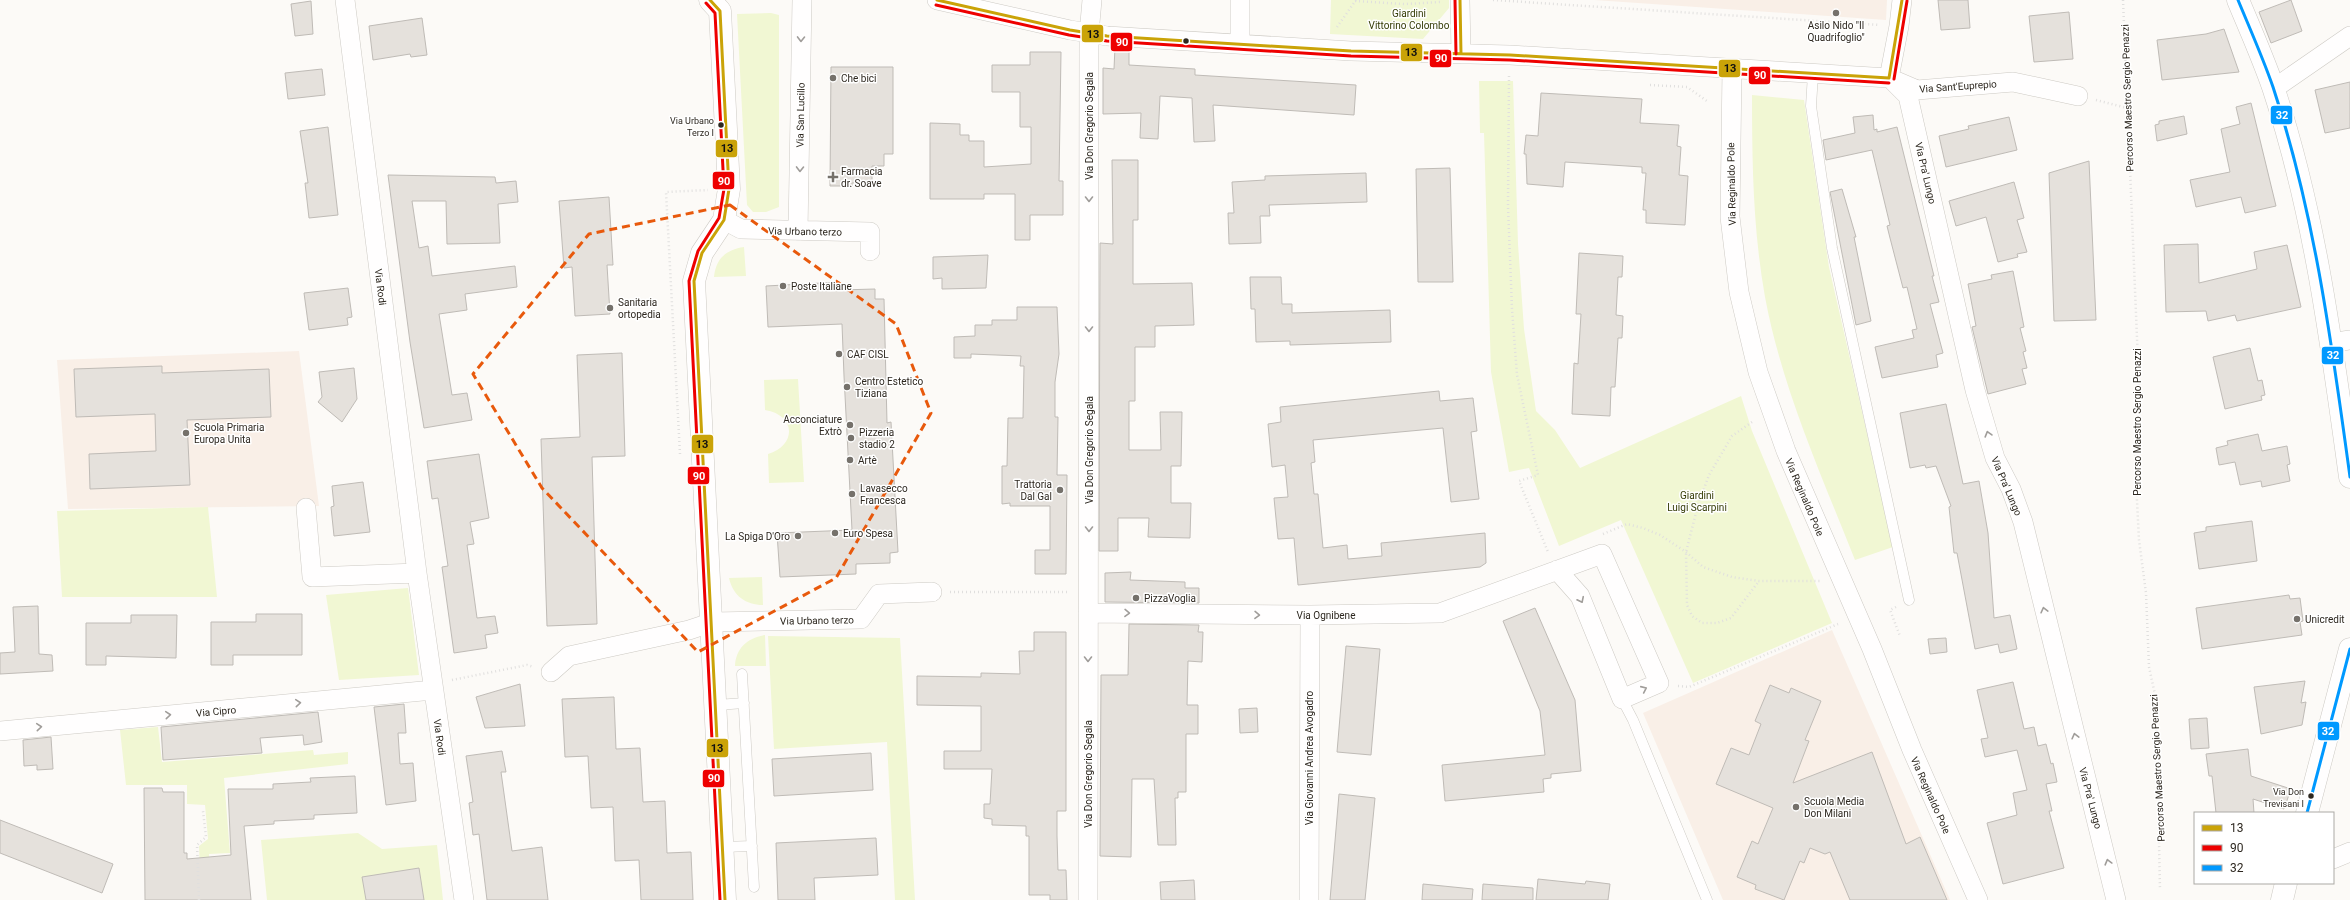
<svg xmlns="http://www.w3.org/2000/svg" width="2350" height="900" viewBox="0 0 2350 900" font-family="Roboto,sans-serif">
<rect width="100%" height="100%" fill="#fcfaf7"/>
<path fill="#f9efe7" d="M1594,0H1887L1886,20Z
M299,351L319,506L68,509L57,360Z
M1832,630L1950,900H1723L1643,713Z"/>
<path fill="#f1f7d3" d="M1331,0H1449V8L1423,39L1330,34Z
M771,13L779,15V207L766,212H753L747,205L737,14Z
M1479,81H1513L1518,244L1524,329L1536,411L1555,430L1580,468L1741,396L1752,431L1832,623L1693,683L1621,520L1559,546L1529,468L1509,472L1491,372L1484,133H1480Z
M1752,95L1804,100L1829,267L1893,547L1855,560C1821,474 1782,388 1765,297C1753,230 1752,162 1752,95Z
M744,247L746,276L714,277C716,258 726,250 744,247Z
M798,379L804,482L769,483L768,454C797,445 796,415 765,410L764,380Z
M208,507L217,597H62L57,511Z
M762,577L763,605C746,605 733,596 729,578Z
M408,588L419,675L339,680L326,595Z
M765,635L766,666H735C736,648 747,638 765,635Z
M768,636L900,638L915,900H895L887,742L774,749Z
M158,727L162,762L313,750L314,755L348,752V764L224,778L230,853L209,854L213,900H201L199,846L208,839L205,805L187,804V785H126L120,730Z
M358,833L382,849L437,845L443,900H267L261,840Z"/>
<path fill="#e5e1dc" stroke="#bfbbb6" d="M1938,0H1968L1970,28L1941,30Z
M2291,0L2302,31L2271,43L2259,12Z
M311,1L313,34L295,36L291,4Z
M2069,12L2073,59L2034,62L2029,16Z
M422,18L427,55L411,57L410,54L373,60L369,26Z
M2224,29L2239,72L2162,80L2157,40L2206,34Z
M1115,47L1129,48V65L1195,69V75L1356,85L1354,115L1213,105L1215,141L1194,142L1192,98L1160,96L1158,139L1140,138L1141,113L1103,114V68L1114,69Z
M1030,52H1061L1059,181H1063V215H1030V240H1015V194H984V199H930V123L960,124V135H969V141H984V167L1031,164V127H1020V92H992V65H1030Z
M831,67H893V154H884V166H872V183H852V186H830Z
M322,69L325,95L288,99L285,73Z
M2350,82V128L2325,133L2315,90Z
M1541,93L1642,99L1640,123L1679,125L1677,146L1681,147L1679,175L1688,176L1685,225L1646,223V210H1643L1646,173H1642V167L1565,162L1563,187L1527,184L1526,154H1524L1526,135L1538,136Z
M2251,103L2276,206L2245,213L2241,197L2196,207L2190,180L2230,172L2221,129L2240,124L2236,107Z
M1873,115L1874,130L1877,129V132L1897,127L1934,276H1932L1939,302L1930,304L1943,353L1936,355L1938,367L1882,378L1875,347L1914,338L1912,330L1917,329L1907,287L1903,288L1890,238L1887,226L1890,225L1872,150L1826,160L1823,140L1855,133L1853,117Z
M2184,116L2187,134L2157,141L2155,125L2159,124V121Z
M2009,117L2017,150L1946,167L1939,136L1969,129L1968,126Z
M328,127L338,215L309,218L305,183H308L300,131Z
M1112,160H1138V220H1133V284L1192,283L1194,325L1155,326V347H1135V401H1129V450H1161L1160,412H1182L1181,466H1171V503H1191L1190,538L1148,537L1149,518H1118V551H1099L1100,243L1113,244Z
M2089,161L2096,320L2054,321L2049,173Z
M1450,168L1453,282H1418L1416,169Z
M1366,173L1367,202L1269,205L1270,216H1260L1261,243L1229,244L1228,213H1234L1232,182L1265,180V176Z
M388,175L495,177L496,183L516,181L518,202L498,204L500,243L447,244L446,201H412L419,248L428,246L432,276L515,266L517,287L465,294L467,310L439,314L452,395L467,393L472,420L424,428L410,342Z
M2014,182L2024,218L2017,220L2027,252L2017,254L2018,257L1998,262L1986,217L1956,226L1949,201Z
M1842,189L1856,237H1854L1871,321L1856,325L1830,192Z
M609,197L613,265H607L610,314L575,316L572,267L564,268L559,201Z
M2198,244L2199,283L2257,269L2254,252L2287,245L2301,307L2237,321L2235,315L2208,321L2206,311L2166,312L2164,245Z
M1579,253L1623,256L1622,277H1618L1616,315L1623,316L1622,338H1618L1615,387H1611L1610,416L1572,414L1574,363L1578,364L1581,314H1576Z
M988,255L986,288L942,289V278L933,279V257Z
M2013,271L2024,327L2020,328L2026,351L2023,352L2027,368L2022,369L2026,384L1988,394L1972,327L1976,326L1968,284L1992,279L1991,275Z
M1250,277H1281L1282,304H1292V313L1390,310L1391,342L1290,345V341L1256,342L1255,309H1251Z
M840,282V290L875,289V299H884L887,423L891,422L898,552L890,553V563L856,564V574L780,577L777,533L852,530L844,376L842,324L768,327L766,286Z
M348,288L352,317L347,318L348,325L309,330L304,293Z
M1017,307H1057L1059,354L1055,382V417H1058L1057,475H1067L1066,574H1035V550H1050V506H1010V503L1002,504V466H1007L1008,418H1023L1024,366H1020L1021,356L971,354V358H954V337L975,336V325H992V320H1017Z
M2250,348L2258,381L2262,380L2265,395L2261,396L2262,400L2225,409L2213,357Z
M622,353L625,456L592,457L597,624L547,626L541,439L580,437L577,355Z
M162,366V373L269,369L271,417L187,420L190,485L90,489L89,454L156,451L155,414L76,417L74,369Z
M354,368L357,399L342,422L318,402L322,397L319,372Z
M1439,391L1440,401L1473,398L1477,431L1471,432L1479,499L1451,502L1443,428L1313,440L1315,462L1311,463L1314,494H1318L1323,548L1347,545L1348,559L1382,556L1381,543L1485,533L1486,563L1480,567L1298,585L1294,538L1278,539L1274,498L1288,497L1285,465L1272,467L1268,424L1281,422L1280,407Z
M1946,404L1963,484L1979,481L1988,533L1994,618L2010,615L2017,649L2000,653L1998,644L1975,649L1957,553H1954L1949,507L1951,506L1936,466L1926,468L1925,465L1910,468L1900,413Z
M2258,434L2262,451L2287,446L2290,464L2287,465L2290,481L2262,487L2261,481L2240,485L2235,462L2219,465L2216,448L2228,445L2227,441Z
M479,454L489,518L470,522L474,544L467,545L477,618L495,616L498,633L485,635L487,648L454,653L442,567L448,566L438,498L432,499L427,461Z
M363,482L370,532L334,536L331,507L334,506L332,486Z
M2252,521L2257,561L2199,569L2194,533L2206,531V527Z
M1131,572L1130,580L1185,582V588H1199V603L1105,602V573Z
M2289,595L2290,599L2300,598L2303,621L2300,622L2302,635L2202,649L2196,608Z
M38,606L39,654L52,655L53,671L0,674V653L15,652L13,607Z
M1535,608L1575,700L1581,771L1551,774V778L1543,779L1544,792L1445,801L1442,765L1545,755L1540,711L1503,621Z
M256,614H302V655H233V665H211V622H256Z
M131,615H177L176,658L106,656V665H86V623H131Z
M1129,624L1199,625L1198,632H1203L1202,662L1188,661L1187,705H1198V734H1186V792H1178V798H1175L1176,845H1158L1154,779H1132L1131,857L1100,856L1101,675H1128Z
M1034,632H1066V811H1057V836L1058,870H1066L1067,900H1050V895H1029V836H1026V826L992,825V819L984,818V804H990L992,769H944V751H981V706L917,705V676L981,677V673L1020,674L1019,651H1034Z
M1946,638L1947,652L1930,654L1928,639Z
M1346,646L1380,649L1371,755L1337,752Z
M2305,681L2301,703L2306,702L2302,725L2261,734L2254,687Z
M2013,682L2024,729L2034,727L2038,746L2046,744L2051,764L2053,763L2057,782L2046,784L2052,811H2049L2064,868L2003,884L1987,823L2017,815L2013,793L2027,790L2017,750L1985,757L1981,739L1988,738L1977,690Z
M520,684L525,726L485,728L476,697Z
M1770,685L1789,693L1791,688L1821,701L1805,740L1809,741L1793,783L1872,752L1906,844L1920,837L1947,900H1850L1830,852L1825,854L1810,848L1804,863L1800,861L1784,900L1755,889L1756,885L1737,877L1752,841L1758,844L1773,808L1716,784L1731,748L1749,755L1761,724L1755,721Z
M614,697L616,749L640,748L643,802L665,801L667,853L691,852L693,900H641L639,860L615,861L613,807L591,808L588,756L565,757L562,699Z
M404,704L406,733H398L400,764L413,763L416,801L386,805L374,707Z
M1257,708L1258,732L1240,733L1239,709Z
M318,712L322,742L304,745L303,735L260,738L262,753L163,760L161,727Z
M2207,718L2209,748L2191,749L2189,719Z
M51,737L53,769L37,770V765L24,766L23,740Z
M2248,749L2251,776L2291,789L2284,809L2253,799L2254,813H2216L2212,776H2209L2206,754Z
M502,751L506,772H501L512,851L542,847L548,900H487L479,834L473,835L469,803L473,802L466,756Z
M871,753L873,790L774,796L772,759Z
M355,776L357,813L314,815V819L274,821V824L244,826L251,900H145L144,788H162L163,792H184V853H187V859L231,855L228,789H273V784L311,782L310,778Z
M1339,794L1375,798L1365,900H1330Z
M0,820L113,864L102,893L0,853Z
M876,838L878,875L814,878L815,900H778L776,843Z
M419,868L424,900H366L362,877Z
M1538,879L1585,884L1586,881L1610,884L1608,900H1536Z
M1194,880L1195,900H1161L1160,882Z
M1423,884L1473,889L1472,900H1422Z
M1483,884L1533,888V900H1482Z"/>
<g fill="none" stroke-linecap="round" stroke-linejoin="round">
<g stroke="#cdcac4" stroke-width="11">
<path id="service" d="M1813,74L1811,106L1832,248L1909,600
M742,674L754,887
M1622,699L1633,720L1707,900
M717,705L744,703
M723,847L752,846"/>
</g>
<g stroke="#cdcac4" stroke-width="20">
<path id="minor" d="M345,0L417,573L464,900
M937,0L1070,30L1107,36L1351,51L1510,55L1889,78L1917,90L2013,82L2078,96
M1460,0L1461,54
M1240,44V0
M1732,69L1730,217L1739,292L1758,372L1786,451L1872,649L1912,750L1978,900
M1889,78L1899,26L1902,0
M1893,81L1908,96L1975,390L1995,458L2011,489L2023,522L2116,900
M2273,87L2282,83L2350,36
M724,220L741,229L870,232V251
M798,231L802,0
M2331,343L2350,340
M306,508L312,577L417,573
M1088,613L1310,615L1440,613L1602,554L1659,683L1622,699L1580,596L1557,570
M551,672L569,656L689,630L713,622L861,619L879,594L932,592
M0,731L433,690
M2333,859L2350,852
M1088,900L1089,34L1092,0
M1309,900L1310,615"/>
</g>
<g stroke="#cdcac4" stroke-width="23">
<path id="tertiary" d="M710,0L720,11L729,189L724,220L702,253L694,281L725,900
M2238,0C2250,29 2263,58 2273,87C2315,213 2332,347 2350,477
M2307,813L2350,649
M2282,900L2286,883"/>
</g>
<path stroke="#e0dfde" stroke-width="2.5" stroke-dasharray="1 3" stroke-linecap="butt" d="M1493,0L1880,25
M2123,0L2139,386L2135,462L2139,540L2146,593L2149,667L2156,699L2160,890
M1355,1L1405,4L1441,2
M1337,27L1356,0
M1509,76L1508,206L1512,309L1517,375L1538,475L1519,481L1548,552
M1650,85L1687,87L1707,101
M2096,100L2127,108
M1752,422L1732,436L1709,475L1698,505L1686,552L1687,605L1692,616L1702,623H1717L1731,618L1759,581
M680,454L666,192L708,190
M1603,534L1627,524L1643,528L1660,535L1686,552L1703,567L1732,577L1759,581H1821
M950,592H1069
M1896,607L1890,610L1900,636
M452,680L527,665L534,667
M1678,686L1689,687L1838,624
M199,900L197,845L206,837L203,811"/>
<use href="#service" stroke="#fffefe" stroke-width="10"/>
<use href="#minor" stroke="#fffefe" stroke-width="19"/>
<use href="#tertiary" stroke="#fffefe" stroke-width="22"/>
<g stroke="#fff" stroke-width="6">
<path id="bus-1" d="M710,0L720,11L729,189L724,220L702,253L694,281L725,900
M937,0L1070,30L1107,36L1351,51L1510,55L1889,78
M1460,0L1461,54
M1889,78L1902,0"/>
</g>
<g stroke="#fff" stroke-width="6">
<path id="bus-2" d="M1455,0L1456,54
M706,3L715,13L724,189L719,218L698,251L689,281L720,900
M936,5L1069,35L1107,41L1351,56L1510,60L1889,83
M1894,79L1907,1"/>
</g>
<g stroke="#fff" stroke-width="6">
<path id="bus-3" d="M2238,0C2250,29 2263,58 2273,87C2315,214 2332,346 2350,477
M2307,813L2350,649"/>
</g>
<use href="#bus-1" stroke="#caa308" stroke-width="3"/>
<use href="#bus-2" stroke="#e00" stroke-width="3"/>
<use href="#bus-3" stroke="#09f" stroke-width="3"/>
</g>
<defs><path id="oneway-chevron" d="M-2-3.5L2.5 0L-2 3.5" fill="none" stroke-width="1.6" stroke-linecap="round" stroke-linejoin="round"/></defs>
<g stroke="#a09d9a">
<use href="#oneway-chevron" transform="translate(801 39) rotate(91)"/>
<use href="#oneway-chevron" transform="translate(800 169) rotate(91)"/>
<use href="#oneway-chevron" transform="translate(1089 199) rotate(90)"/>
<use href="#oneway-chevron" transform="translate(1089 329) rotate(90)"/>
<use href="#oneway-chevron" transform="translate(1988 434) rotate(-106)"/>
<use href="#oneway-chevron" transform="translate(1089 529) rotate(90)"/>
<use href="#oneway-chevron" transform="translate(1581 600) rotate(64)"/>
<use href="#oneway-chevron" transform="translate(2044 610) rotate(-104)"/>
<use href="#oneway-chevron" transform="translate(1127 613) rotate(1)"/>
<use href="#oneway-chevron" transform="translate(1257 615) rotate(1)"/>
<use href="#oneway-chevron" transform="translate(1088 659) rotate(90)"/>
<use href="#oneway-chevron" transform="translate(1644 689) rotate(-24)"/>
<use href="#oneway-chevron" transform="translate(298 703) rotate(-5)"/>
<use href="#oneway-chevron" transform="translate(168 715) rotate(-5)"/>
<use href="#oneway-chevron" transform="translate(39 727) rotate(-5)"/>
<use href="#oneway-chevron" transform="translate(2075 736) rotate(-104)"/>
<use href="#oneway-chevron" transform="translate(2108 862) rotate(-105)"/>
</g>
<path fill="none" stroke="#e8590c" stroke-width="3" stroke-dasharray="8 5" stroke-linejoin="round" d="M730,205L896,324L931,413L836,578L698,652L542,488L473,374L589,234Z"/>
<g fill="#75716b" stroke="#fff" stroke-width="1.5">
<circle cx="1836" cy="13" r="4"/>
<circle cx="833" cy="78" r="4"/>
<path d="M831 171h4v4h4v4h-4v4h-4v-4h-4v-4h4z"/>
<circle cx="783" cy="286" r="4"/>
<circle cx="610" cy="308" r="4"/>
<circle cx="839" cy="354" r="4"/>
<circle cx="847" cy="387" r="4"/>
<circle cx="850" cy="425" r="4"/>
<circle cx="186" cy="433" r="4"/>
<circle cx="851" cy="438" r="4"/>
<circle cx="850" cy="460" r="4"/>
<circle cx="1060" cy="490" r="4"/>
<circle cx="852" cy="494" r="4"/>
<circle cx="835" cy="533" r="4"/>
<circle cx="798" cy="536" r="4"/>
<circle cx="1136" cy="598" r="4"/>
<circle cx="2297" cy="619" r="4"/>
<circle cx="1796" cy="807" r="4"/>
</g>
<g fill="#2d271f" stroke="#fff" stroke-width="1.5">
<circle cx="1186" cy="41" r="3.5"/>
<circle cx="721" cy="125" r="3.5"/>
<circle cx="2311" cy="796" r="3.5"/>
</g>
<g text-anchor="middle" stroke-width="3" stroke-linejoin="round" paint-order="stroke">
<g font-size="9" fill="#2d271f" stroke="#fff" text-anchor="end">
<text x="714" y="124">Via Urbano<tspan x="714" dy="12">Terzo I</tspan></text>
<text x="2304" y="795">Via Don<tspan x="2304" dy="12">Trevisani I</tspan></text>
</g>
<g font-size="10" fill="#353c06" stroke="#fff">
<text x="1409" y="17">Giardini<tspan x="1409" dy="12">Vittorino Colombo</tspan></text>
<text x="1697" y="499">Giardini<tspan x="1697" dy="12">Luigi Scarpini</tspan></text>
</g>
<g font-size="10" fill="#2d271f" stroke="#fff" text-anchor="start">
<text x="1836" y="29" text-anchor="middle">Asilo Nido "Il<tspan x="1836" dy="12">Quadrifoglio"</tspan></text>
<text x="841" y="82">Che bici</text>
<text x="841" y="175">Farmacia<tspan x="841" dy="12">dr. Soave</tspan></text>
<text x="791" y="290">Poste Italiane</text>
<text x="618" y="306">Sanitaria<tspan x="618" dy="12">ortopedia</tspan></text>
<text x="847" y="358">CAF CISL</text>
<text x="855" y="385">Centro Estetico<tspan x="855" dy="12">Tiziana</tspan></text>
<text x="842" y="423" text-anchor="end">Acconciature<tspan x="842" dy="12">Extrò</tspan></text>
<text x="194" y="431">Scuola Primaria<tspan x="194" dy="12">Europa Unita</tspan></text>
<text x="859" y="436">Pizzeria<tspan x="859" dy="12">stadio 2</tspan></text>
<text x="858" y="464">Artè</text>
<text x="1052" y="488" text-anchor="end">Trattoria<tspan x="1052" dy="12">Dal Gal</tspan></text>
<text x="860" y="492">Lavasecco<tspan x="860" dy="12">Francesca</tspan></text>
<text x="843" y="537">Euro Spesa</text>
<text x="790" y="540" text-anchor="end">La Spiga D'Oro</text>
<text x="1144" y="602">PizzaVoglia</text>
<text x="2305" y="623">Unicredit</text>
<text x="1804" y="805">Scuola Media<tspan x="1804" dy="12">Don Milani</tspan></text>
</g>
<g font-size="10" fill="#2d271f" stroke="#fff">
<text transform="translate(1958 86) rotate(-4)" y="4">Via Sant'Euprepio</text>
<text transform="translate(2127 98) rotate(-92)" y="4">Percorso Maestro Sergio Penazzi</text>
<text transform="translate(800 115) rotate(-89)" y="4">Via San Lucillo</text>
<text transform="translate(1089 126) rotate(-90)" y="4">Via Don Gregorio Segala</text>
<text transform="translate(1926 173) rotate(77)" y="4">Via Pra' Lungo</text>
<text transform="translate(1731 184) rotate(-91)" y="4">Via Reginaldo Pole</text>
<text transform="translate(805 231) rotate(1)" y="4">Via Urbano terzo</text>
<text transform="translate(381 287) rotate(83)" y="4">Via Rodi</text>
<text transform="translate(2137 422) rotate(-90)" y="4">Percorso Maestro Sergio Penazzi</text>
<text transform="translate(1089 450) rotate(-90)" y="4">Via Don Gregorio Segala</text>
<text transform="translate(2007 486) rotate(67)" y="4">Via Pra' Lungo</text>
<text transform="translate(1805 497) rotate(67)" y="4">Via Reginaldo Pole</text>
<text x="1326" y="619">Via Ognibene</text>
<text transform="translate(817 620) rotate(-1)" y="4">Via Urbano terzo</text>
<text transform="translate(216 711) rotate(-5)" y="4">Via Cipro</text>
<text transform="translate(440 737) rotate(82)" y="4">Via Rodi</text>
<text transform="translate(1309 758) rotate(-90)" y="4">Via Giovanni Andrea Avogadro</text>
<text transform="translate(2157 768) rotate(-93)" y="4">Percorso Maestro Sergio Penazzi</text>
<text transform="translate(1088 774) rotate(-90)" y="4">Via Don Gregorio Segala</text>
<text transform="translate(1931 795) rotate(66)" y="4">Via Reginaldo Pole</text>
<text transform="translate(2091 798) rotate(75)" y="4">Via Pra' Lungo</text>
</g>
</g>
<g stroke="#fff" stroke-width="1.5">
<rect x="1081" y="24" width="23" height="19" rx="4" fill="#caa308"/>
<rect x="1110" y="32" width="23" height="20" rx="4" fill="#e00"/>
<rect x="1400" y="43" width="23" height="19" rx="4" fill="#caa308"/>
<rect x="1429" y="49" width="23" height="19" rx="4" fill="#e00"/>
<rect x="1718" y="59" width="23" height="19" rx="4" fill="#caa308"/>
<rect x="1748" y="66" width="23" height="19" rx="4" fill="#e00"/>
<rect x="2270" y="105" width="23" height="20" rx="4" fill="#09f"/>
<rect x="715" y="139" width="23" height="19" rx="4" fill="#caa308"/>
<rect x="712" y="171" width="23" height="19" rx="4" fill="#e00"/>
<rect x="2321" y="346" width="23" height="19" rx="4" fill="#09f"/>
<rect x="691" y="434" width="23" height="20" rx="4" fill="#caa308"/>
<rect x="687" y="466" width="23" height="19" rx="4" fill="#e00"/>
<rect x="2317" y="721" width="23" height="20" rx="4" fill="#09f"/>
<rect x="706" y="738" width="23" height="20" rx="4" fill="#caa308"/>
<rect x="702" y="769" width="23" height="19" rx="4" fill="#e00"/>
</g>
<g font-size="11" text-anchor="middle" font-weight="bold" fill="#fff">
<text x="1122" y="46">90</text>
<text x="1441" y="62">90</text>
<text x="1760" y="79">90</text>
<text x="2282" y="119">32</text>
<text x="724" y="185">90</text>
<text x="2333" y="359">32</text>
<text x="699" y="480">90</text>
<text x="2328" y="735">32</text>
<text x="714" y="782">90</text>
</g>
<g font-size="11" text-anchor="middle" font-weight="bold" fill="#111">
<text x="1093" y="38">13</text>
<text x="1411" y="56">13</text>
<text x="1730" y="72">13</text>
<text x="727" y="152">13</text>
<text x="702" y="448">13</text>
<text x="717" y="752">13</text>
</g>
<rect x="2194" y="812" width="140" height="72" fill="#ffffff" stroke="#aba9a5"/>
<rect x="2202" y="825" width="20" height="6" fill="#caa308" stroke="#aba9a5"/>
<text x="2230" y="832" font-size="12" fill="#2d271f">13</text>
<rect x="2202" y="845" width="20" height="6" fill="#ee0000" stroke="#aba9a5"/>
<text x="2230" y="852" font-size="12" fill="#2d271f">90</text>
<rect x="2202" y="865" width="20" height="6" fill="#0099ff" stroke="#aba9a5"/>
<text x="2230" y="872" font-size="12" fill="#2d271f">32</text>
</svg>
